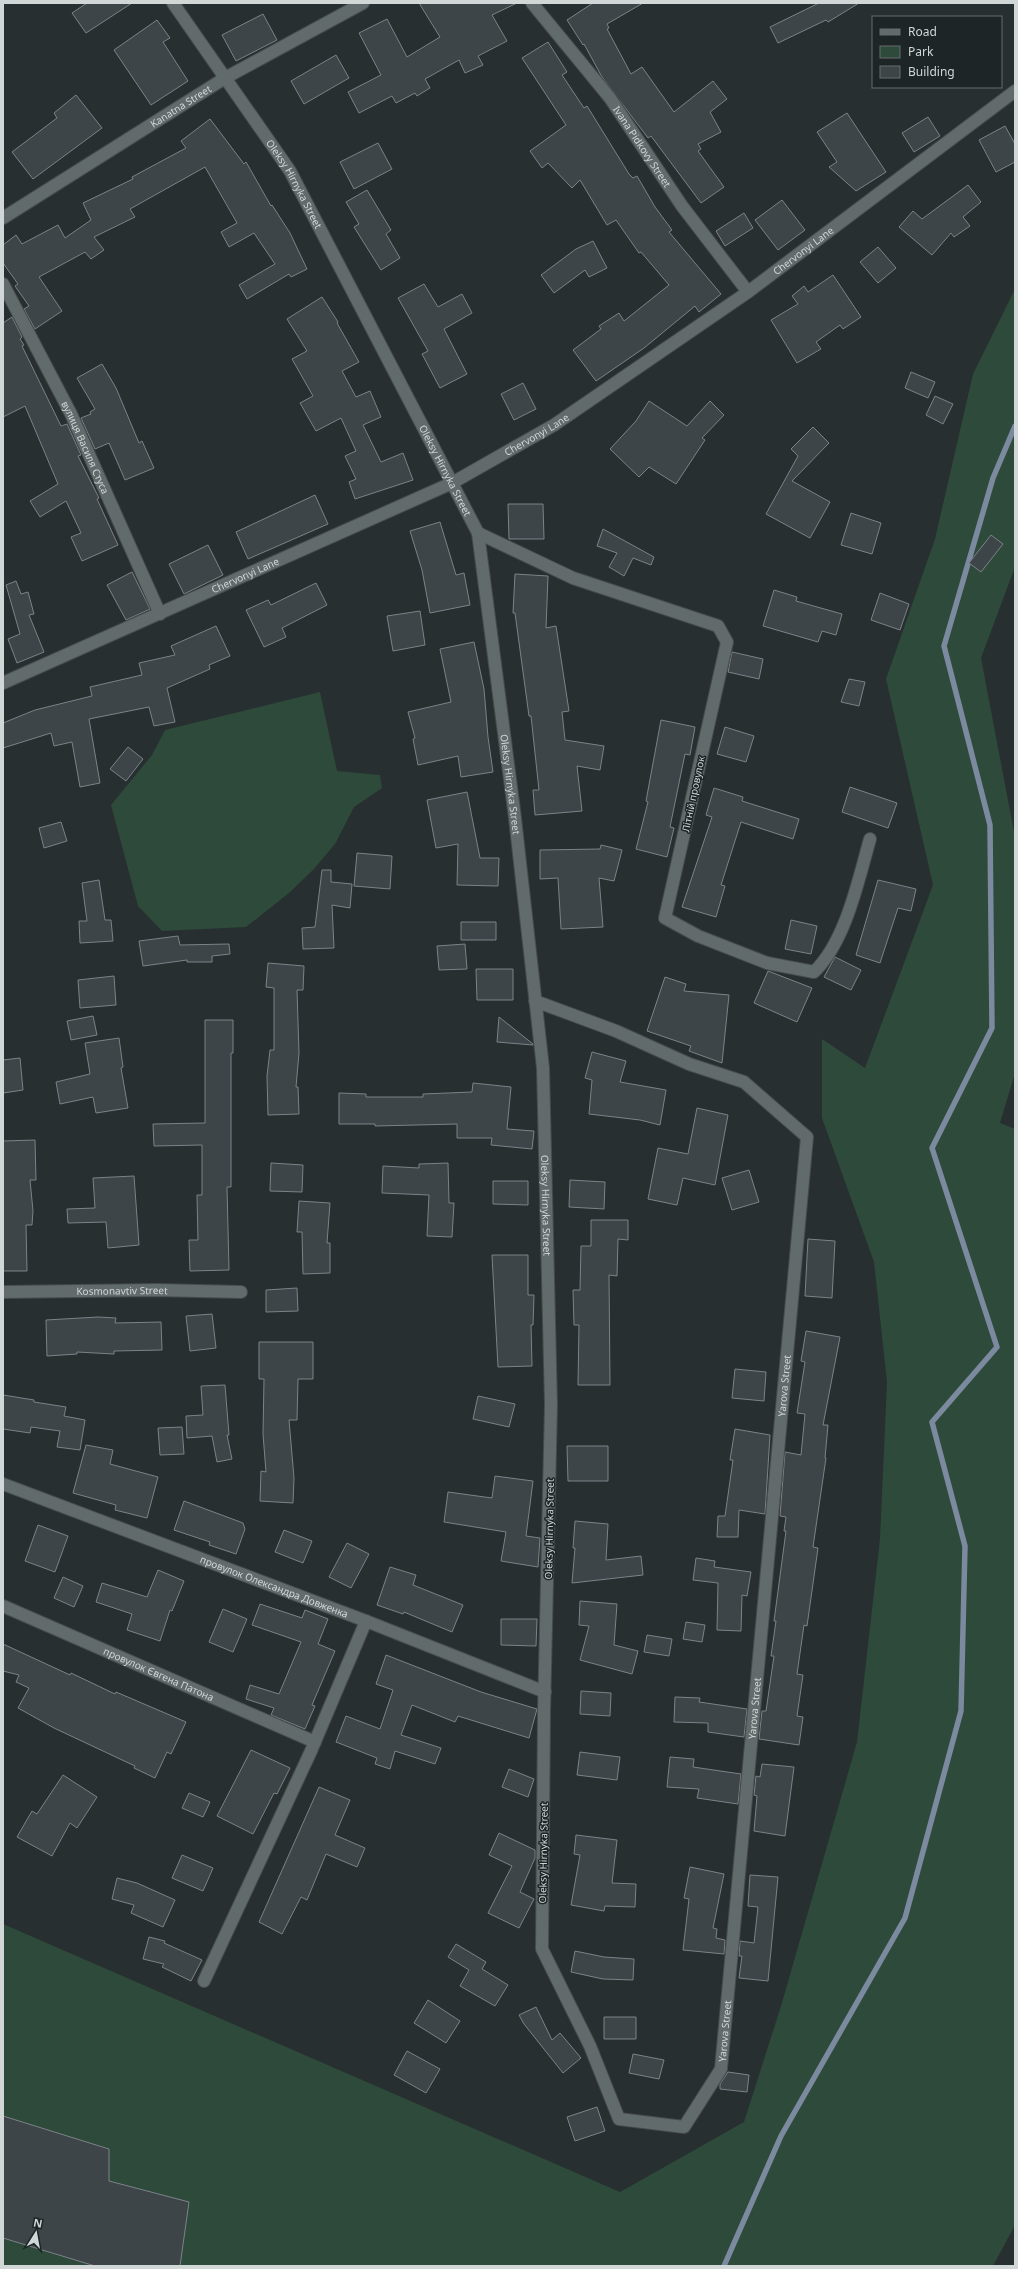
<svg xmlns="http://www.w3.org/2000/svg" width="1018" height="2269" viewBox="0 0 1018 2269" font-family="'Noto Sans',sans-serif">
<rect width="100%" height="100%" fill="#272f30"/>
<path fill="#2e4a3b" d="M1015,289V567L981,658L1015,837V1073L1000,1123L1015,1129V2225L993,2266H3V1924L620,2192L744,2122L781,2006L857,1742L880,1539L887,1382L874,1262L822,1118V1039L865,1068L933,885L886,679L935,539L973,374Z
M320,692L337,771L380,775L382,788L354,807L335,844L313,870L289,893L246,927L162,931L138,906L111,805L152,755L165,730Z"/>
<g fill="none" stroke-linecap="round" stroke-linejoin="round">
<path stroke="#7c8a9f" stroke-width="5.5" d="M724,2266L781,2136L905,1918L961,1711L965,1546L932,1422L997,1347L932,1148L992,1028L990,825L944,646L993,478L1015,426"/>
</g>
<path fill="#3e4549" stroke="#7c8388" d="M87,3H132L86,33L72,13Z
M419,3H517L492,15L507,41L478,56L483,65L465,73L459,60L425,79L430,88L417,96L415,93L396,103L392,96L359,113L348,92L381,75L359,33L387,19L407,57L440,37Z
M593,3H643L607,24L609,28L607,29L631,74L642,67L674,112L713,81L727,99L710,112L721,132L698,144L701,149L698,151L724,187L701,203L651,136L648,138L602,77L584,44L583,45L567,20Z
M819,3H859L828,22L826,20L778,43L770,27Z
M263,14L277,40L236,61L222,35Z
M157,20L170,38L163,42L188,81L151,105L114,50Z
M548,42L567,72L562,75L584,108L587,106L629,174L633,178L637,176L655,207L672,230L669,232L721,294L699,312L695,306L644,348L596,381L573,350L601,329L599,326L619,313L624,321L669,285L641,252L639,253L616,220L607,225L580,180L572,188L548,163L542,168L530,151L566,125L522,58Z
M336,55L349,78L304,104L291,81Z
M76,95L102,128L33,179L12,152L57,118L54,113Z
M847,113L886,172L856,191L829,167L837,162L817,132Z
M928,117L940,136L914,152L902,133Z
M210,119L244,164L246,162L271,206L272,205L290,233L307,269L291,277L289,274L247,299L239,285L275,264L254,233L229,247L221,232L237,223L205,167L130,209L135,217L94,237L104,250L91,259L85,252L39,277L62,311L35,329L24,309L29,306L15,286L18,284L3,263V245L16,235L22,244L58,225L65,238L91,220L83,203L133,179L132,177L186,148L181,141Z
M1005,126L1015,144V162L996,172L979,140Z
M378,143L392,169L354,189L340,162Z
M968,185L981,202L963,217L970,226L954,237L951,233L932,255L899,227L913,211L922,219Z
M367,190L391,230L386,234L400,258L381,270L354,227L359,224L346,202Z
M782,200L805,230L778,250L755,220Z
M744,213L753,228L725,246L716,231Z
M593,241L607,268L589,277L585,270L554,293L541,275L576,249Z
M878,247L896,268L878,283L860,262Z
M833,275L861,317L843,329L840,325L816,342L821,349L797,363L771,320L798,304L792,296L804,286L808,292Z
M424,284L438,307L462,294L472,313L444,329L467,374L440,388L422,354L428,351L398,298Z
M322,297L338,322L337,323L359,362L342,371L356,397L370,391L381,417L363,425L381,462L403,453L413,480L355,499L349,482L356,479L345,456L356,451L341,418L316,431L300,403L313,396L292,359L307,351L287,319Z
M12,317L22,337L20,339L24,345L22,346L61,426L67,424L81,455L78,456L99,498L97,499L118,545L82,561L71,537L81,533L66,501L40,517L30,501L58,484L25,406L3,417V323Z
M102,364L116,388L139,443L142,441L154,468L125,480L109,443L95,449L81,418L91,414L90,412L95,409L77,378Z
M911,372L935,382L928,398L905,388Z
M523,383L536,409L514,420L501,394Z
M935,396L953,404L943,424L926,415Z
M649,401L687,426L710,401L724,415L702,438L705,440L676,484L649,467L639,477L610,449L636,421Z
M813,427L829,443L792,481L830,502L810,538L766,514L798,456L791,449Z
M315,495L328,524L248,559L236,532Z
M508,504H543L544,539H509Z
M851,513L881,523L872,554L841,545Z
M440,522L456,575L464,573L470,605L430,613L422,570L410,531Z
M603,529L654,557L651,565L633,558L624,576L609,567L617,553L597,546Z
M991,535L1003,544L981,572L969,563Z
M208,545L223,575L184,594L169,564Z
M132,572L150,609L126,620L107,585Z
M515,574L548,576L546,628L556,626L569,711L562,712L565,740L604,746L600,770L577,766L582,811L535,815L533,790H539L531,716H529L515,613H513Z
M16,581L21,594L28,592L34,614L29,615L44,652L17,663L8,639L20,634L6,585Z
M316,583L327,605L282,628L286,637L264,647L246,610L268,600L271,605Z
M774,590L797,597L796,601L842,614L836,635L822,631L818,642L763,626Z
M880,593L909,604L900,630L871,620Z
M420,611L425,645L393,651L387,616Z
M216,626L230,656L209,665L210,669L167,688L175,722L154,726L149,707L89,719L100,783L80,787L72,742L54,746L51,733L3,748V723L35,710L92,696L90,687L142,675L139,663L175,655L171,646Z
M474,642L484,689L488,737L493,772L461,777L458,756L418,765L413,739L415,738L408,712L451,702L440,649Z
M732,652L763,659L759,679L728,672Z
M849,679L865,682L859,706L841,702Z
M661,720L695,727L690,755L685,754L670,827L674,828L667,857L636,849L648,802L646,801Z
M725,727L754,736L746,762L717,754Z
M128,747L143,759L126,781L110,769Z
M850,787L897,803L888,828L842,812Z
M714,788L743,797L742,801L799,819L793,839L741,822L721,885L725,886L716,917L682,907L712,817L706,815Z
M467,792L480,858H499L498,886L457,885L458,844L436,848L427,800Z
M61,822L67,841L44,848L39,828Z
M601,845L622,850L614,881L599,878L603,927L561,929L558,878L540,879V850L600,849Z
M357,853L392,856L390,889L354,886Z
M322,870H331V882L352,884L350,908L332,905L334,948L303,949L302,928L315,927Z
M99,880L105,920H111L113,941L80,943L79,921H87L82,883Z
M878,880L916,889L911,911L898,908L880,963L856,955Z
M791,920L817,926L811,954L785,949Z
M461,922H496V940H461Z
M178,936L180,945L229,944L230,954L212,956V962H187V960L143,966L139,941Z
M465,944L467,969L439,970L437,946Z
M835,957L861,970L851,990L824,977Z
M268,963L304,966L303,990H297L299,1053L296,1087H298L299,1114L268,1115L267,1076L270,1050H274V988L266,987Z
M476,969H513V1000H477Z
M768,971L812,988L797,1022L754,1003Z
M114,976L116,1005L80,1008L78,980Z
M665,977L686,984L684,991L729,995L722,1063L689,1051L691,1046L647,1031Z
M93,1016L97,1035L71,1040L67,1021Z
M499,1017L533,1044V1045L497,1042Z
M205,1020H233V1053H231V1187H227L229,1270L190,1271L189,1240H198L197,1195H202V1145L154,1146L153,1124L205,1123Z
M119,1038L123,1067L121,1068L128,1108L96,1113L93,1097L60,1104L56,1082L90,1074L85,1043Z
M592,1052L626,1061L620,1082L666,1090L660,1125L640,1120L589,1114L592,1080L585,1078Z
M20,1058L23,1090L3,1093V1060Z
M473,1083L511,1087L507,1129L534,1131L532,1149L491,1145L492,1138H457V1124L375,1126V1124H339V1093L366,1094V1097H423V1094L472,1092Z
M697,1108L728,1115L715,1185L683,1178L677,1205L648,1199L658,1148L688,1154Z
M35,1140L36,1180H30L33,1211L32,1225H26L27,1271H3V1141Z
M271,1163L303,1165L302,1192L270,1191Z
M448,1163L449,1203H454L452,1237L427,1236L429,1195L382,1193L383,1166L419,1168V1164Z
M749,1170L759,1202L732,1210L722,1178Z
M134,1176L139,1245L108,1248L106,1222L68,1223L67,1209L95,1208L93,1178Z
M570,1180L605,1182L604,1209L569,1207Z
M493,1181H528V1205L493,1204Z
M299,1201L330,1203L327,1243H330V1273L303,1274L302,1232H297Z
M591,1220H628V1240L618,1239L617,1276L609,1275L610,1385H578L579,1325H574L573,1290H580L581,1246H591Z
M808,1239L835,1241L832,1298L805,1296Z
M492,1255H528V1295H534L533,1325H531L532,1366L498,1367Z
M297,1288L298,1311L266,1312V1290Z
M212,1314L216,1348L190,1351L186,1316Z
M98,1317L116,1318L115,1323L161,1322L162,1350L114,1351V1354L77,1352V1354L47,1356L46,1320Z
M806,1331L840,1337L823,1425H828L825,1458H826L813,1547L818,1548L807,1626L804,1625L797,1674L803,1675L797,1716L803,1717L799,1745L759,1739L762,1711H766L774,1656H771L776,1621H774L786,1531H784L786,1517L780,1516L785,1452L801,1455L805,1414L797,1413L805,1362L801,1361Z
M259,1342H313V1379H298L297,1420H289L294,1478L293,1503L260,1501L261,1471L266,1472L263,1434L264,1379H259Z
M735,1369L766,1372L764,1401L732,1398Z
M225,1385L229,1435H227L232,1459L217,1462L212,1436L187,1438L186,1416L203,1415L201,1386Z
M3,1395L34,1400V1402L66,1407L64,1416L85,1420L80,1450L57,1447L60,1431L31,1427L30,1433L3,1429Z
M478,1396L515,1404L509,1427L473,1419Z
M182,1427L184,1454L160,1455L158,1428Z
M735,1429L770,1435L765,1514L739,1510L738,1537H717L718,1516H725L733,1460H730Z
M86,1445L113,1450L110,1464L158,1477L147,1518L115,1510L116,1505L73,1493Z
M567,1446H608V1481H568Z
M495,1476L533,1481L526,1536L540,1538L538,1567L501,1561L506,1532L444,1522L448,1492L492,1498Z
M184,1501L243,1523L245,1529L236,1554L209,1545L210,1542L174,1530Z
M575,1521L608,1524L606,1560L641,1556L643,1575L572,1583L575,1548H573Z
M38,1525L68,1536L55,1572L25,1561Z
M284,1530L312,1541L303,1563L275,1552Z
M347,1543L369,1554L351,1588L329,1577Z
M696,1558L715,1561L714,1567L751,1572L747,1596L742,1595L741,1631L717,1630L718,1583L693,1580Z
M390,1567L416,1575L413,1585L463,1605L452,1632L404,1612L403,1614L377,1605Z
M158,1570L184,1581L172,1611L170,1610L160,1641L127,1630L132,1614L96,1602L102,1583L147,1597Z
M63,1577L83,1586L74,1607L54,1598Z
M580,1601L617,1604L614,1645L638,1651L632,1674L580,1660L589,1626L579,1625Z
M260,1604L302,1618L305,1610L328,1619L318,1644L335,1651L312,1705L315,1706L305,1729L271,1715L274,1708L246,1699L250,1685L279,1694L301,1642L252,1625Z
M223,1609L247,1619L233,1652L209,1642Z
M501,1619H537L536,1646L501,1645Z
M686,1622L705,1625L702,1642L683,1639Z
M647,1635L672,1639L669,1656L644,1652Z
M3,1644L70,1675L71,1673L115,1694L116,1692L186,1722L171,1754L167,1752L155,1778L134,1768L135,1766L54,1728L18,1708L29,1688L16,1682L19,1675L3,1671Z
M386,1655L481,1692L537,1709L529,1738L458,1716L455,1722L412,1705L401,1735L441,1748L435,1764L395,1751L390,1769L375,1764L377,1758L336,1742L346,1716L380,1729L393,1690L376,1684Z
M581,1691L611,1693L610,1716L580,1714Z
M675,1697L700,1698L699,1702L747,1709L744,1737L708,1732V1723L674,1722Z
M251,1750L290,1768L277,1794L274,1793L253,1834L217,1816Z
M580,1752L620,1757L617,1780L577,1775Z
M670,1757L694,1759L693,1767L741,1774L738,1804L697,1798L699,1789L667,1787Z
M762,1764L794,1767L785,1836L754,1831L757,1796L754,1795L756,1776L760,1777Z
M509,1769L534,1779L528,1797L502,1787Z
M63,1775L97,1797L77,1828L70,1823L52,1856L17,1837L32,1811L37,1814Z
M319,1787L350,1800L335,1835L365,1848L357,1867L326,1854L307,1900L301,1897L282,1934L259,1922Z
M189,1793L210,1802L203,1817L182,1808Z
M499,1833L535,1850V1858L520,1892L534,1899L519,1928L488,1913L512,1866L489,1855Z
M576,1835L617,1840L612,1883L636,1884L635,1907L605,1906L604,1911L571,1905L580,1855L574,1854Z
M182,1855L213,1868L203,1891L172,1878Z
M690,1867L724,1874L713,1928L717,1929L716,1938L725,1940L724,1954L683,1950L689,1899L684,1898Z
M750,1875L778,1877L768,1981L739,1978L742,1956H739L740,1941L754,1943L758,1907L748,1906Z
M117,1878L137,1883L175,1900L163,1927L131,1913L134,1905L112,1899Z
M149,1937L165,1941L164,1943L202,1960L191,1981L162,1967L164,1964L143,1959Z
M456,1944L486,1962L482,1969L508,1985L495,2006L460,1986L469,1970L448,1957Z
M575,1951L604,1957L634,1959L633,1980L603,1979L571,1972Z
M428,2000L460,2021L446,2043L414,2023Z
M536,2007L552,2040L560,2033L581,2058L563,2073L524,2024L519,2015Z
M604,2017H636V2039H604Z
M407,2051L440,2069L426,2093L394,2075Z
M633,2054L664,2060L659,2079L629,2073Z
M728,2072L749,2075L747,2092L720,2089V2084Z
M597,2107L605,2131L575,2141L567,2117Z
M3,2116L109,2149V2181L189,2202L180,2266H95L3,2238Z"/>
<g fill="none" stroke-linecap="round" stroke-linejoin="round">
<g stroke="#464c4d" stroke-width="14">
<g id="minor">
<path id="s1" d="M173,3L290,171L478,533L515,818L543,1068L551,1405L544,1713L542,1949L590,2046L619,2119L684,2127L721,2069L807,1137L744,1082L689,1064L616,1031L535,1001"/>
<path id="s2" d="M532,3L610,98L682,206L748,292"/>
<path id="s3" d="M3,218L225,78L363,3"/>
<path id="s4" d="M3,284L71,414L160,614"/>
<path d="M478,533L573,578L718,626L727,642L665,918L698,936L767,963L814,972C846,941 858,881 870,839"/>
<path id="s5" d="M3,683L452,483L554,425L748,292L1015,91"/>
<path id="s6" d="M3,1292L156,1290L241,1292"/>
<path id="s7" d="M3,1484L366,1621L545,1692"/>
<path id="s8" d="M3,1606L315,1742"/>
<path d="M204,1981L311,1751L366,1621"/>
</g>
</g>
<use href="#minor" stroke="#626b6c" stroke-width="12"/>
</g>
<g text-anchor="middle" stroke-width="3" stroke-linejoin="round" paint-order="stroke">
<g font-size="10" fill="#d1d6d7" stroke="#1d2526">
<text dy="4" stroke="none"><textPath href="#s3" startOffset="210">Kanatna Street</textPath></text>
<text dy="4" stroke="none"><textPath href="#s2" startOffset="181">Ivana Pidkovy Street</textPath></text>
<text dy="4" stroke="none"><textPath href="#s1" startOffset="218">Oleksy Hirnyka Street</textPath></text>
<text dy="4" stroke="none"><textPath href="#s5" startOffset="913">Chervonyi Lane</textPath></text>
<text dy="4" stroke="none"><textPath href="#s5" startOffset="589">Chervonyi Lane</textPath></text>
<text dy="4" stroke="none"><textPath href="#s4" startOffset="183">вулиця Василя Стуса</textPath></text>
<text dy="4" stroke="none"><textPath href="#s1" startOffset="542">Oleksy Hirnyka Street</textPath></text>
<text dy="4" stroke="none"><textPath href="#s5" startOffset="265">Chervonyi Lane</textPath></text>
<text dy="4" stroke="none"><textPath href="#s1" startOffset="866">Oleksy Hirnyka Street</textPath></text>
<text transform="translate(693 794) rotate(-78)" y="4">Літній провулок</text>
<text dy="4" stroke="none"><textPath href="#s1" startOffset="1289">Oleksy Hirnyka Street</textPath></text>
<text dy="4" stroke="none"><textPath href="#s6" startOffset="119">Kosmonavtiv Street</textPath></text>
<text dy="4" stroke="none"><textPath href="#s1" startOffset="3040">Yarova Street</textPath></text>
<text transform="translate(549 1529) rotate(-89)" y="4">Oleksy Hirnyka Street</text>
<text dy="4" stroke="none"><textPath href="#s7" startOffset="290">провулок Олександра Довженка</textPath></text>
<text dy="4" stroke="none"><textPath href="#s8" startOffset="170">провулок Євгена Патона</textPath></text>
<text dy="4" stroke="none"><textPath href="#s1" startOffset="2716">Yarova Street</textPath></text>
<text transform="translate(543 1853) rotate(-89)" y="4">Oleksy Hirnyka Street</text>
<text dy="4" stroke="none"><textPath href="#s1" startOffset="2392">Yarova Street</textPath></text>
</g>
</g>
<rect width="1018" height="2269" fill="none" stroke="#d1d6d7" stroke-width="8"/>
<rect x="872" y="16" width="130" height="72" fill="#1d2526" stroke="#656c6d"/>
<rect x="880" y="29" width="20" height="6" fill="#626b6c" stroke="#656c6d"/>
<text x="908" y="36" font-size="12" fill="#d1d6d7">Road</text>
<rect x="880" y="46" width="20" height="12" fill="#2e4a3b" stroke="#656c6d"/>
<text x="908" y="56" font-size="12" fill="#d1d6d7">Park</text>
<rect x="880" y="66" width="20" height="12" fill="#3e4549" stroke="#656c6d"/>
<text x="908" y="76" font-size="12" fill="#d1d6d7">Building</text>
<g transform="translate(36 2233) rotate(11)" stroke="#1d2526" stroke-width="3" paint-order="stroke">
<path d="M0-3L7 15L0 10L-7 15Z" fill="#d1d6d7"/>
<text y="-6" font-size="11" font-weight="bold" text-anchor="middle" fill="#d1d6d7">N</text>
</g>
</svg>
